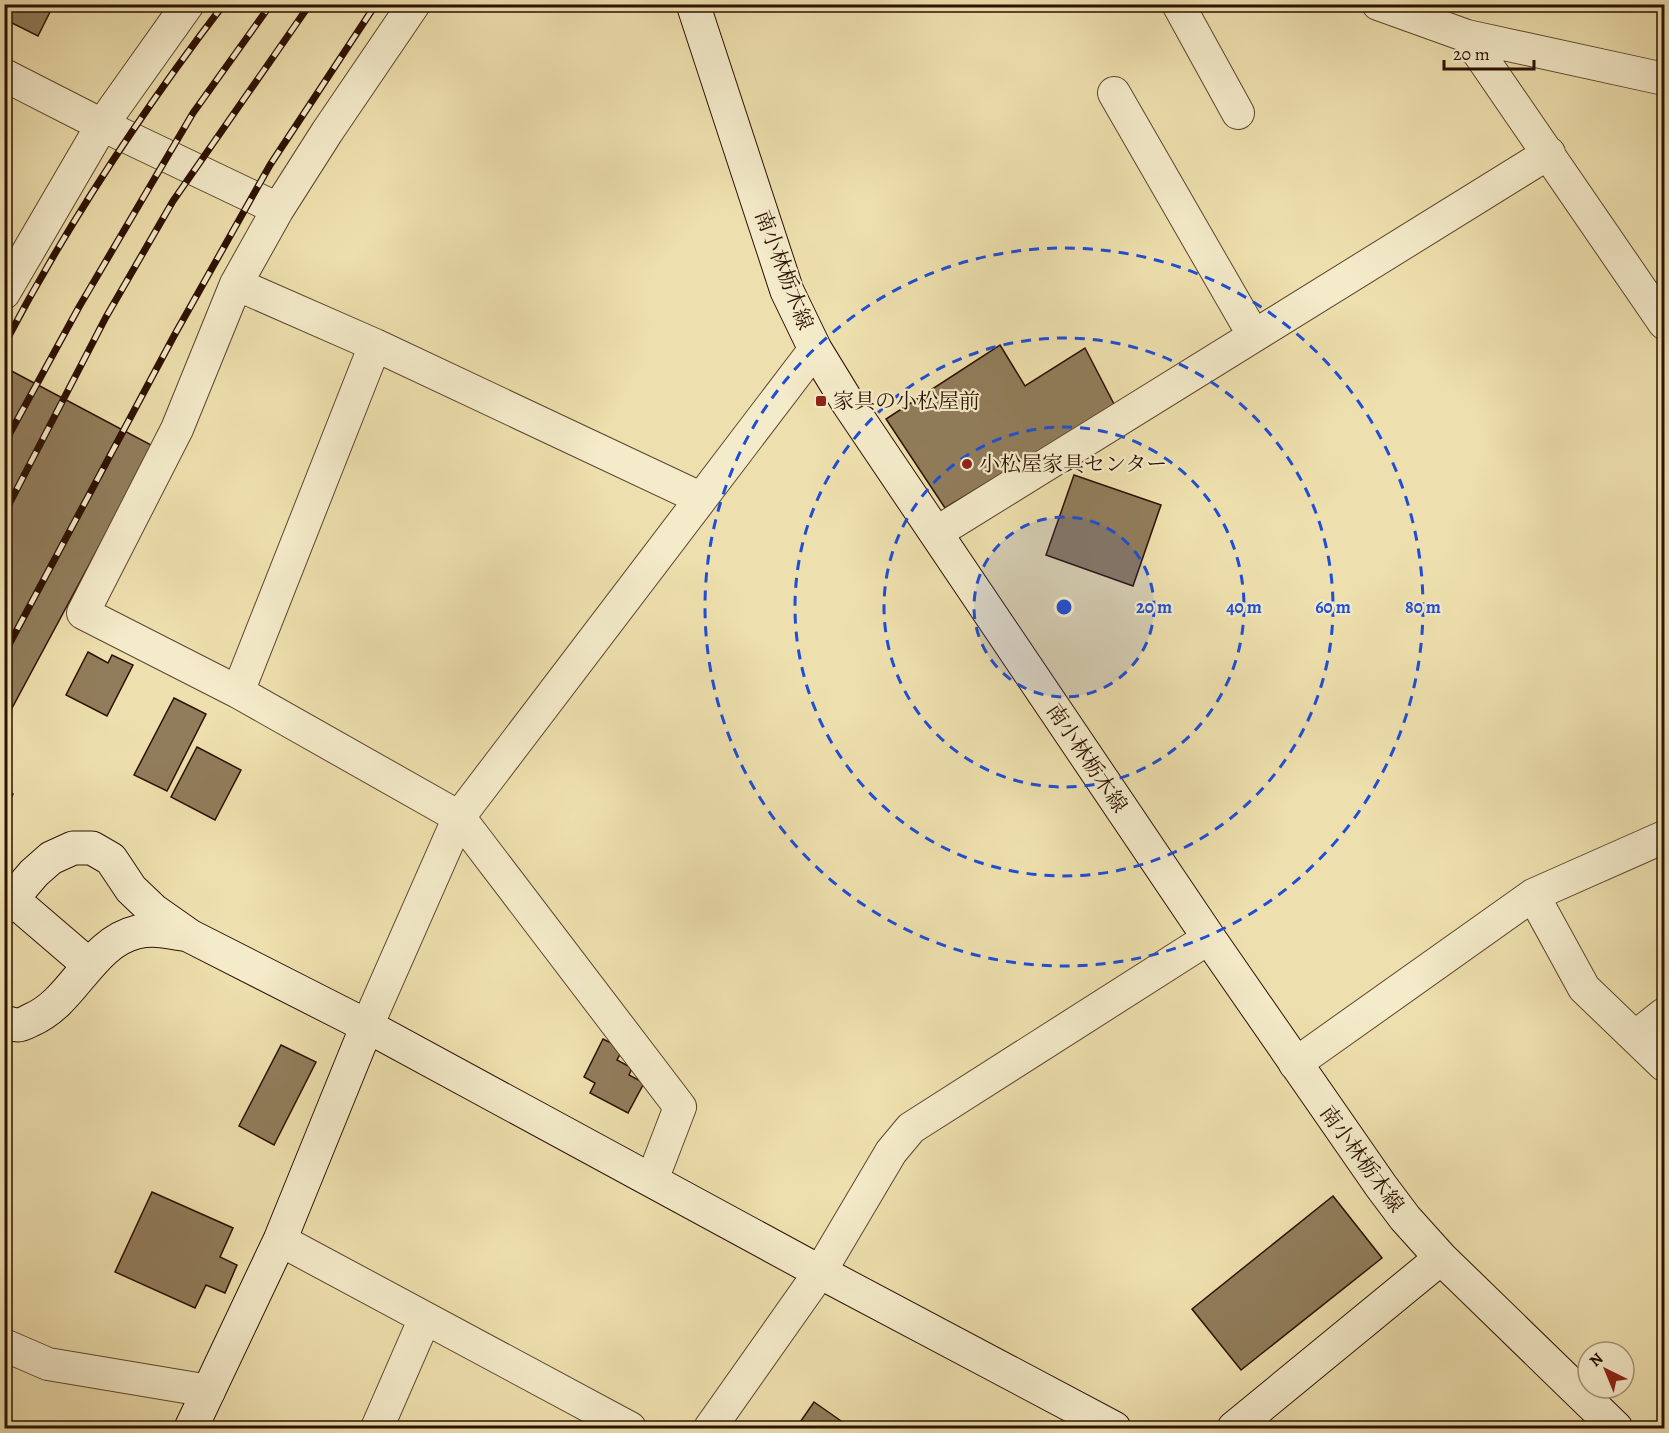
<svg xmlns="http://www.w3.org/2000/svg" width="1669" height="1433" viewBox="0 0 1669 1433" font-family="Alegreya,'Noto Serif JP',serif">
<rect width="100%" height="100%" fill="#eee0ae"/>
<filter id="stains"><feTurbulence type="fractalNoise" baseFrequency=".00333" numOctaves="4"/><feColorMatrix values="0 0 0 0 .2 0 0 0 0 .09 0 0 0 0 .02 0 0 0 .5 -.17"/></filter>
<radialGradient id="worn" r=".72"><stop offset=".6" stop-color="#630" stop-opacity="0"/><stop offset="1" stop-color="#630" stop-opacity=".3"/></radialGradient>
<path fill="#917d5b" stroke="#2d1102" stroke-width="1.5" d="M4,4H54L38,36L4,19Z
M1000,345L1025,386L1085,348L1115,406L945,508L886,419Z
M4,367L153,446L4,723Z
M1074,475L1161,505L1133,586L1046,555Z
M88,652L108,663L112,655L133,665L107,716L66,695Z
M174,698L206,714L167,791L134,775Z
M197,747L241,770L215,820L171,797Z
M4,790L13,794L4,809Z
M603,1039L623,1049L617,1060L632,1068L629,1075L644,1083L628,1113L590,1093L595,1083L584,1077Z
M281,1045L316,1062L274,1145L239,1126Z
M152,1192L233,1228L220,1257L237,1265L225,1293L206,1285L195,1308L115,1272Z
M1333,1196L1382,1258L1241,1370L1192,1309Z
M814,1402L851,1428H796Z"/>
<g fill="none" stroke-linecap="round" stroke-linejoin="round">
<g stroke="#5d452d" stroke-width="34">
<path id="street" d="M414,4L327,132L278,209L236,284L177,429L83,613L238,692L459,817L680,1107L652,1180
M1178,4L1238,113
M1378,4L1467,36L1664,79
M1467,36L1664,323
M4,75L102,125L278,209
M1114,93L1254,336
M236,284L375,345L700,498
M4,293L102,125L188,4
M936,533L1549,153
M238,692L375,345
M1533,895L1584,988L1664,1065
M367,1026L459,817L815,349
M1635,1037L1664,1014
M1295,1064L1533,895L1664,837
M280,1240L630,1428
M4,1345L48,1364L209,1391
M377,1428L425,1318
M710,1428L820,1272L891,1152L911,1128L1209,938"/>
</g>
<g stroke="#2d1102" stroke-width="35">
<path id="secondary" d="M693,4L787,291L815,349L848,403L1209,938L1381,1186L1405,1218L1441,1258L1616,1428
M12,899L89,965
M4,908L34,873L51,858L73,848H92L111,859L131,889L153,910L190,936L367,1026L820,1272L1114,1428
M4,1022C9,1023 14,1025 18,1025C22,1025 27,1022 31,1020C74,1002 90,943 137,932C154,928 172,932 188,935
M191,1428L280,1240L367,1026
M1234,1428L1441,1258"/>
</g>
<use href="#street" stroke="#f4ebca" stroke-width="32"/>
<use href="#secondary" stroke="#f4ebca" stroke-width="33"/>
<g stroke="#2d1102" stroke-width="7">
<path id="rail" d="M4,345C67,225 142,111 224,4
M4,444L79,307L193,113L271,4
M4,514L106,317L173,201L310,4
M4,654L175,334L270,165L376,4"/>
</g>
<use href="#rail" stroke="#f4ebca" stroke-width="4.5" stroke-dasharray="14" stroke-linecap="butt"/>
</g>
<circle cx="1064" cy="607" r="90" fill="#1d4ed8" fill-opacity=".12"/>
<g fill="none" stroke="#1d4ed8" stroke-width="3" stroke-dasharray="10 8">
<circle cx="1064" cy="607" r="90"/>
<circle cx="1064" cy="607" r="180"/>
<circle cx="1064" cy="607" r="269"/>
<circle cx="1064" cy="607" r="359"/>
</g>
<g fill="#8f2418" stroke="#f4ebca" stroke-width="2">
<rect x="815" y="395" width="12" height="12" rx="3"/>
<circle cx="967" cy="464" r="6"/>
</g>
<g text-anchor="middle" stroke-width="4.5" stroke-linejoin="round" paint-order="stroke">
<g font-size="21" fill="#2d1102" stroke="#f4ebca">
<text transform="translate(784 270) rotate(69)" y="7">南小林栃木線</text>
<text transform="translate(1087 758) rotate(56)" y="7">南小林栃木線</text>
<text transform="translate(1362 1159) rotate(54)" y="7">南小林栃木線</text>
</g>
<g font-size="21" fill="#2d1102" stroke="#f4ebca" text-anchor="start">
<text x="833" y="408">家具の小松屋前</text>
<text x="979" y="471">小松屋家具センター</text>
</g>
</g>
<circle cx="1064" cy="607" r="9" fill="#1d4ed8" stroke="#f4ebca" stroke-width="3"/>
<g font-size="18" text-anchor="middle" font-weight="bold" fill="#1d4ed8" stroke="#f4ebca" stroke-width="4.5" stroke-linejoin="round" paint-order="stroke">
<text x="1154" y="613">20 m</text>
<text x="1244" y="613">40 m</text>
<text x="1333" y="613">60 m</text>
<text x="1423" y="613">80 m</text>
</g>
<rect width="1669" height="1433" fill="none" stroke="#eee0ae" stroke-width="24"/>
<rect x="6" y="6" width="1657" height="1421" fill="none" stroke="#2d1102" stroke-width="3"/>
<rect x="12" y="12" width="1645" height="1409" fill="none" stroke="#2d1102" stroke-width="1.5"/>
<g transform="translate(1606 1370) rotate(317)"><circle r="28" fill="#f4ebca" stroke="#a4947a" stroke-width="1.5"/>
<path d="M0-4.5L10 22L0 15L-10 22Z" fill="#8f2418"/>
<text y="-9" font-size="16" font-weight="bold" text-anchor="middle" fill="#2d1102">N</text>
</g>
<path d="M1444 60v9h90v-9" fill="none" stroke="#2d1102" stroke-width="3"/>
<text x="1453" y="60" font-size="18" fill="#2d1102" stroke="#f4ebca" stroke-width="4.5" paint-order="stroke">20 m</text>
<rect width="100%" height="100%" filter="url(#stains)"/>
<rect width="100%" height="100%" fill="url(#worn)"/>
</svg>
